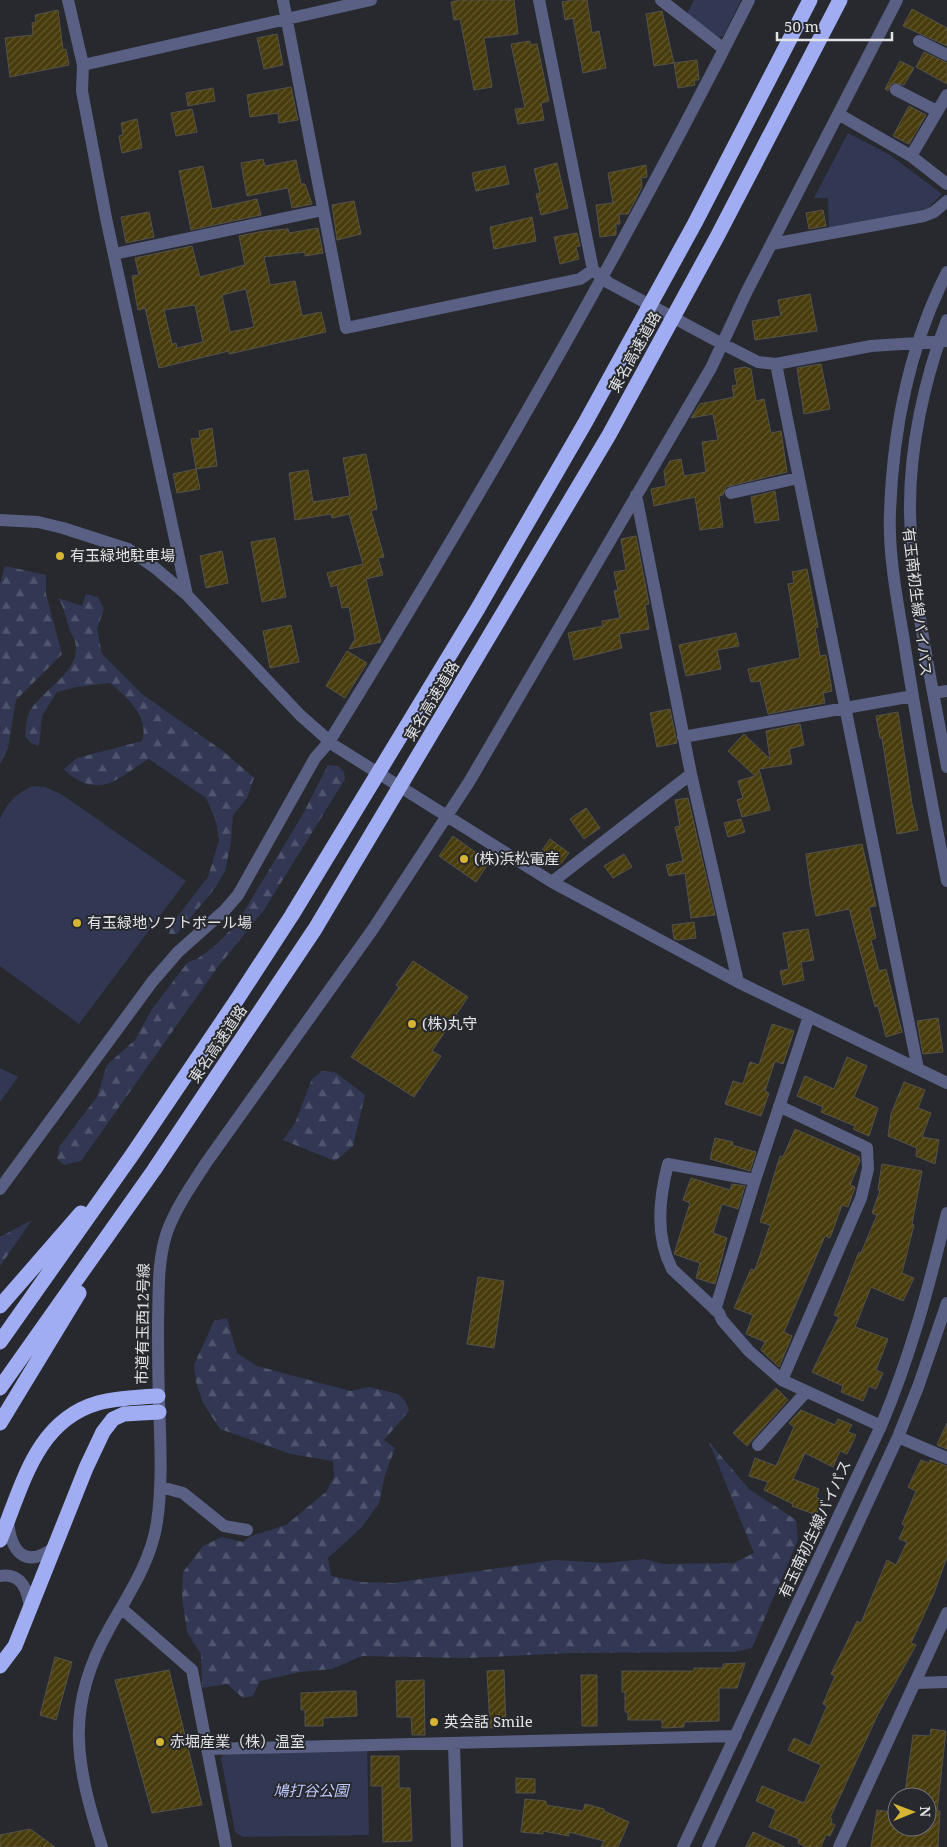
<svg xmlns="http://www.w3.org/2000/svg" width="947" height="1847" viewBox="0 0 947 1847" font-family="'Noto Serif','Noto Sans JP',serif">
<defs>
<pattern id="forest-firs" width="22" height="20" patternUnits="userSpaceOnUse" patternTransform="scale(1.25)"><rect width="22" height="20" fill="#323854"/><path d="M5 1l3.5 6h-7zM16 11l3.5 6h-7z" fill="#4f556d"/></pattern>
<pattern id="building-hatch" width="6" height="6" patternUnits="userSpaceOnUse" patternTransform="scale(1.25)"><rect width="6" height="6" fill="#483c0d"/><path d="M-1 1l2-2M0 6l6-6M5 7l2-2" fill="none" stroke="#625830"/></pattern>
</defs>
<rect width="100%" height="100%" fill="#27292e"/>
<path fill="#323854" d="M694,0H741L723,36L719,37L687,14Z
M848,133L890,155L942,194L928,208L829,232L828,198H814Z
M33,786L45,787L61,794L186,881L79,1024L0,966V819C7,802 17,793 33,786Z
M0,1068L18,1077L0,1102Z
M367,1744L369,1835L243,1837L235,1832L221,1758L228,1749Z"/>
<path fill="url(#forest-firs)" d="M5,566L46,575V594L62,654L16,700L8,748L0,764V584Z
M86,594L98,597L104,609L97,629L102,654L142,694L223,751L254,778L247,798L233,815L231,842L225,871L215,888L177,934H169L171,925L208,877L219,840L216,821L206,798L149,759C125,772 108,795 80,781C73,777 69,775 64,769L77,758L142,741C150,717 127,697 110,683L76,687L57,692L42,716L39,746L31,743L25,736C26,729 26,719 29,713C41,689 83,672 75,641C74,637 71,634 70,631C66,619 65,609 58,598L82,606Z
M328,765L338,766L344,772L345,779L264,910L217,968L81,1161L64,1165L57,1159L59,1147L97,1097L107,1065L135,1040L152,1009L188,962L197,959L216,945L237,923L303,814Z
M322,1071L335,1072L365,1095L353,1146L335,1161L283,1140L295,1123L312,1079Z
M32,1220L0,1266V1237Z
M227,1318L237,1353L257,1366L350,1391L369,1387L398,1394L406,1402L409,1411L384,1440L395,1448L385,1475L379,1503L362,1527L328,1558L331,1576L361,1582L393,1583L555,1560L607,1563L644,1559L663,1564L734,1563L754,1553L709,1442L749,1489L796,1520L798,1540L752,1648L735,1652L570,1653L467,1658L362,1656L332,1669L300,1672L260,1681L253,1696L243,1698L227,1684L202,1688L201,1654L187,1632L182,1597L183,1572L203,1546L222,1537L243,1542L251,1536L286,1525L326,1492L334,1477L333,1461L291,1454L220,1429L203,1403L196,1382L194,1365L214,1321Z"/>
<path fill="url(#building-hatch)" stroke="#54524b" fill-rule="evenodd" d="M460,0H514L518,34L484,38L492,87L474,90L460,19L454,20L451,2Z
M573,0H587L592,33L599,31L606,68L583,73L573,18L565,20L562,2Z
M912,9L947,28V46L903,26Z
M58,10L63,50L66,49L69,65L10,77L5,38L33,35L32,23L36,22L35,15Z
M662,11L674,63L654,66L646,14Z
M277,34L283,65L264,69L257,38Z
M530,41V45L537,44L549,101L541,103L544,120L518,124L515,109L525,108L511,44Z
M924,52L947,63V84L916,67Z
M697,60L699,80H694L695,85L678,88L674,63Z
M900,61L914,68L904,85L892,83L888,91L885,89Z
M291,87L298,120L279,123L278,113L250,117L247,95Z
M213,88L215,101L188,106L186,93Z
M909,106L926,115L909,144L893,136Z
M192,109L197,132L176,136L171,113Z
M137,119L142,148L122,153L119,136L123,135L121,123Z
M263,159L265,166L296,160L301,184H305L312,204L292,208L288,188L247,196L241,163Z
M557,163L568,208L541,215L536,194L540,193L534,169Z
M646,165L647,177L641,178L642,187L628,214H619L620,224H616V235L600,237L596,205L613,203L608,173Z
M203,166L212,209L257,199L261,215L191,230L179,171Z
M505,166L509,184L476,191L472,173Z
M354,201L361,234L337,240L332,205Z
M823,210L826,226L809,229L806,213Z
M149,212L154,237L126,243L121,217Z
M532,217L536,241L494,249L490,227Z
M318,228L323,253L305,256V252L264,257L270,285L295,281L302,316L321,312L326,332L229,354V351L159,368L145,308L138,310L135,294L132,276L139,275L135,258L192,246L200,277L245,265L239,236L264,231L288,229L289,233ZM246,289L254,327L230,332L222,295ZM195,305L203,342L177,348L176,343L172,344L164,310Z
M577,233L580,246L576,247L579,259L560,264L554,237Z
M810,294L817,331L755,340L752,321L781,316L778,300Z
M821,364L830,409L804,414L797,368Z
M745,367L751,369L756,401L764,399L771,433L781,431L787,472L726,487L723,495L719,496L723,527L700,530L695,497L654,506L651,489L666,486L664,471L670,461L681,459L684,476L706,472L702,442L718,440L713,414L691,418L700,404L734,397L732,386L737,385L734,369Z
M212,428L217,466L196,469L191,439L200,438L199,431Z
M366,454L377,509L371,511L384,557L378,558L383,575L366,579L381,642L349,649L355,639L349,607L342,608L337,585L331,587L327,573L363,564L349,514L332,518L331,514L295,520L289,473L308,470L313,502L350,496L343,458Z
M196,469L200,489L177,493L173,474Z
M775,491L779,520L755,523L751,497Z
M636,536L649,604L645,605L649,629L619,634L622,648L574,660L568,633L603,626L602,621L620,618L614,591L618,590L614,572L626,570L621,539Z
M275,538L286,597L262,602L251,542Z
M222,551L228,583L206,588L200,556Z
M807,569L818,627L815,628L820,656L826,655L832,691L823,693L825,703L768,714L760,681L751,682L748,669L800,658L788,584L794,583L792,572Z
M291,625L299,662L270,668L263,631Z
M736,633L739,646L717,650L721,669L686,676L679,645Z
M347,651L367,663L345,698L326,686Z
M670,709L677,743L657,747L650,713Z
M898,712L912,804L918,830L897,834L882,738H880L876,716Z
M800,724L804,745L789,749L792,764L759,769L770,810L742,817L737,800L743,798L738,781L755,776L728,751L744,734L770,759L766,731Z
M688,798L715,915L691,918L685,873L669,876L666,865L683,861L675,827L680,826L675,800Z
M586,808L600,828L584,839L570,819Z
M741,819L745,832L728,837L724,823Z
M453,836L489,862L476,882L439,856Z
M550,839L569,853L559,866L540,853Z
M862,844L876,906L869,907L876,938L871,940L879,971L886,969L902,1032L886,1037L878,1006L875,1007L850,912L849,909L816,916L810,885L806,854Z
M624,854L632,867L613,878L604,866Z
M694,922L696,938L678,940L674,939L672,925Z
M808,929L814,960L801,962L804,980L783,985L780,971L789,969L783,933Z
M413,961L468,997L432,1051L441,1056L414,1097L351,1057L399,987L396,985Z
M938,1018L943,1052L923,1054L917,1021Z
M772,1024L794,1031L783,1064L775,1061L765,1091L769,1093L761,1116L725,1104L733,1081L743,1084L750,1062L759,1065Z
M847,1057L867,1066L854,1097L878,1108L869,1136L853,1129L855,1126L821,1112L823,1107L797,1096L805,1076L834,1089Z
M904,1082L925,1090L918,1108L931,1113L922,1137L939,1140L935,1164L916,1156L917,1148L888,1136L891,1114Z
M795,1129L859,1157L860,1161L850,1185L855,1187L848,1207L842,1205L830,1238L825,1236L784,1332L792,1336L779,1367L761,1350L765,1342L746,1334L753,1315L734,1308L751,1269L755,1270L770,1225L760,1222L780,1156L783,1157Z
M715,1138L733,1142L732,1145L756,1152L750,1171L710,1159Z
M882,1164L922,1171L912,1224L914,1225L902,1273L914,1278L903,1301L871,1287L855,1327L888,1339L876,1370L883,1373L876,1389L869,1386L863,1401L841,1392L843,1386L812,1372L839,1317L834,1315L859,1252L861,1253L877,1215L872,1213L880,1190H878Z
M691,1178L730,1190L732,1184L745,1186L738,1209L722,1204L713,1233L727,1238L715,1284L696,1278L700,1263L674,1254L690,1203L683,1200Z
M478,1277L504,1281L494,1348L467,1344Z
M776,1388L788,1400L747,1446L733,1433Z
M801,1410L835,1425L838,1419L852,1425L848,1432L856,1435L847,1454L840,1451L833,1467L805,1453L793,1479L819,1489L816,1497L822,1500L816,1515L792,1506L793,1504L764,1490L768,1482L749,1476L755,1458L776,1466L794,1427L789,1423Z
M947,1423V1449L937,1445Z
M921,1460L929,1463L930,1460L947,1466V1557L934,1593L911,1643L916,1645L878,1714L830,1818L832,1819L831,1823L835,1825L830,1836L826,1835L821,1847H807L798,1843L799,1839L769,1827L776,1810L756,1801L762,1786L804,1803L821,1765L788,1750L794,1738L810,1746L827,1706L823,1704L835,1676L831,1674L844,1648L857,1621L861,1623L887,1560L896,1565L907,1542L899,1539L905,1526L902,1524L916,1491L908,1487Z
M55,1657L72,1662L56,1720L40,1715Z
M745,1663L737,1688H719V1721L684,1722V1727L662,1728V1720H628V1712H625V1692H622V1671H694V1668H723V1664Z
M169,1670L202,1805L152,1813L115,1680Z
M504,1670L506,1727L490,1728L487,1671Z
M581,1675H597V1726H582Z
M424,1680L425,1735H412L411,1717H397L396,1681Z
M341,1691H356L357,1716L323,1718V1726H305V1710H301V1693Z
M931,1729L946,1731L937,1811H940L938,1847H871L877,1810L897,1813V1827H927V1795L905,1792L913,1735L930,1736Z
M371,1756H399V1788H410L412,1841L383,1842L382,1786H371Z
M516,1778L535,1779V1793H516Z
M525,1799L546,1801V1805L583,1811L585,1804L604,1809V1811L629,1822L618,1847H601L604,1841L569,1832V1836L543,1831V1834L521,1832Z
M30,1829L55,1847H0V1835Z
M753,1832L785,1847H746Z"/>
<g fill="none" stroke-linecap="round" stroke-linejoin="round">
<path stroke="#596083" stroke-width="12" d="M68,0L83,65L82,91L106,218L187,595
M283,0L346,328L580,279L593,270
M539,0L593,270L609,283L715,340L758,362L776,364
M661,0L724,49
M919,41L947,55
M83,65L371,0
M896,90L937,111
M840,115L911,156L947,184
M911,156L947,95
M772,244L924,216L934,212L947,201
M114,254L323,210
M947,272C909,347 893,428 890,512C888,559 899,608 906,654C918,730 932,806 947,881
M947,320C924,380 909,449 910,513C912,599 932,683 947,767
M731,493L798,478
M636,495L691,774L738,982
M0,520L38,522L63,528L128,549L154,567L187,595L300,715L335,746L552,882L738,982L947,1083
M934,693L947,691
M683,737L913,696
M552,882L691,774
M918,1069L776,364L871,346L947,341
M779,1106L867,1148L868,1169L861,1198L782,1380
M755,1180L668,1164C659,1199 655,1236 672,1269L719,1313L722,1320L749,1351L782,1380L881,1426
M0,1189L152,982L178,952L225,910L238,895L315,758L329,742C479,500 621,254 749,0
M715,1310L755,1180L809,1016
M898,1437L947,1458
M758,1445L806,1392
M161,1487L183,1493L224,1526L247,1530
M8,1521C11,1553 26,1570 56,1546
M0,1576C22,1572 28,1591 30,1609
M121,1608L192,1670L226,1847
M915,1683L947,1682
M454,1743L457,1847
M209,1749L736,1736
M102,1847C76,1765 64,1708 109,1629C128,1595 151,1562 157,1522C163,1481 160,1439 159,1398C158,1373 158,1347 158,1322C159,1292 157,1262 167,1232C176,1207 192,1185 206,1163L373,929L469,782L711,368L746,293L897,0
M683,1847L881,1426C911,1355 929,1286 947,1213
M708,1847L898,1437L918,1387L947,1303
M839,1847L947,1613"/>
<path stroke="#a0adf2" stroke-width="15" d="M0,1306L81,1213
M0,1342L132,1155L238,998L292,915L477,610L585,423L695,223L810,0
M0,1388L154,1170L315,929L609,435L718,235L840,0
M0,1423L79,1293
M0,1540C22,1488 35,1421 98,1403C117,1398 138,1397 158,1396
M0,1666L15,1646L86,1468L103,1432L113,1419L124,1414L159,1412"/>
</g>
<g fill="#d6b534" stroke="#27292e" stroke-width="2">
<circle cx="60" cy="556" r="5"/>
<circle cx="464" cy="859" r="5"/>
<circle cx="77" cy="923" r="5"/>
<circle cx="412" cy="1024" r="5"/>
<circle cx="434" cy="1722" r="5"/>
<circle cx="160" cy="1742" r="5"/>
</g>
<g text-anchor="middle" stroke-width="4" stroke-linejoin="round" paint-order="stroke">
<g font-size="15" fill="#e2e3e6" stroke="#27292e">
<text transform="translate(635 352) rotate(-61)" y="5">東名高速道路</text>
<text transform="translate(917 602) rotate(83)" y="5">有玉南初生線バイパス</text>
<text transform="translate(432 701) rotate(-59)" y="5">東名高速道路</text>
<text transform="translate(218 1044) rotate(-56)" y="5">東名高速道路</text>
<text transform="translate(143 1324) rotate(-89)" y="5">市道有玉西12号線</text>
<text transform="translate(815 1529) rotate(-65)" y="5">有玉南初生線バイパス</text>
</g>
<g font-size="15" fill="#e2e3e6" stroke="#27292e" text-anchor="start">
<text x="70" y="561">有玉緑地駐車場</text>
<text x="474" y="864">(株)浜松電産</text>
<text x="87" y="928">有玉緑地ソフトボール場</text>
<text x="422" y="1029">(株)丸守</text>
<text x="444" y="1727">英会話 Smile</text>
<text x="170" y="1747">赤堀産業（株）温室</text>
</g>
<g font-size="15" font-style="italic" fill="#bec9fe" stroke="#27292e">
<text x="311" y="1796">鳩打谷公園</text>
</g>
</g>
<g transform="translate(912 1812) rotate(89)"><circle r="24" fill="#27292e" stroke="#727378"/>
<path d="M0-4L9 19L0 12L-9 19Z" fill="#d6b534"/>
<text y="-8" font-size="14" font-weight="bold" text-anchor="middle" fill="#e2e3e6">N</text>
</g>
<path d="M777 32v8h115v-8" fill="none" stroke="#e2e3e6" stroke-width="2.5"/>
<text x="784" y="32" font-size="15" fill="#e2e3e6" stroke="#27292e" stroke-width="4" paint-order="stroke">50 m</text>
</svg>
